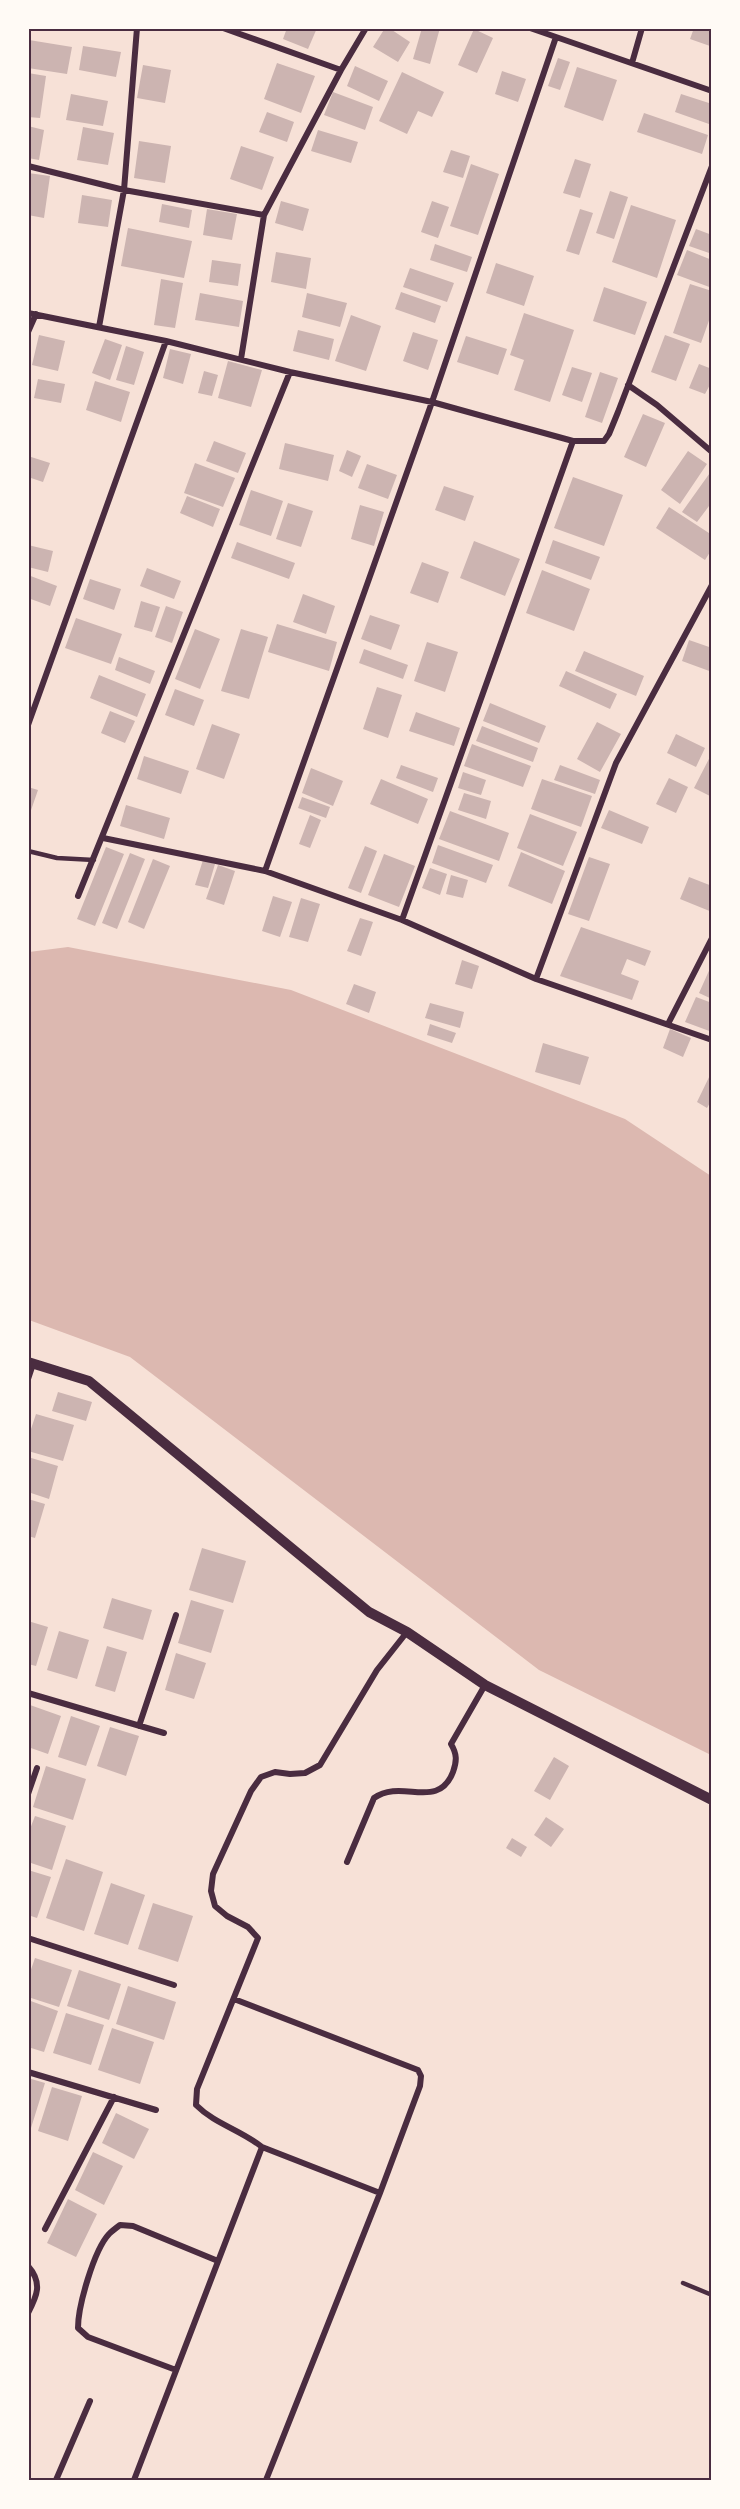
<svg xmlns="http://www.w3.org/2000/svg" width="740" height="2509" viewBox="0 0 740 2509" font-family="Jost,sans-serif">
<rect width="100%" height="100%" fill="#f7e1d7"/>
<path fill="#dcb8b0" d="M68,947L291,990L625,1119L711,1176V1755L539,1670L130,1357L29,1320V952Z"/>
<path fill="#ccb4b1" d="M287,28H317L308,49L283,39Z
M385,28H389L410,42L398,62L373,47Z
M422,28H440L430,64L413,59Z
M694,28H712L710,46L690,39Z
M474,29L493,38L477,73L458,65Z
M29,40L72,47L67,74L28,68Z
M83,46L121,52L116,77L79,70Z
M558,58L570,62L560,90L548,86Z
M277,63L315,76L301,113L264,99Z
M143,65L171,70L165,103L137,98Z
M355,66L388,81L379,101L347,86Z
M577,67L617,80L603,121L564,107Z
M502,71L526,79L518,102L495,94Z
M402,72L444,92L432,117L418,111L407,134L379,121Z
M28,73L46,76L40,118L28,117Z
M333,92L373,107L365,130L324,115Z
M71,94L108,101L103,126L66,120Z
M681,94L712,104L709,124L675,112Z
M267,112L294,122L287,142L259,132Z
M644,113L708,135L702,154L637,132Z
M28,126L44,130L39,160L28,158Z
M83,127L114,133L108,165L77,160Z
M318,130L358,142L351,163L311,151Z
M139,141L171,146L165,183L134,178Z
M241,146L274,157L262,190L230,179Z
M451,150L470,156L463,178L443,172Z
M575,159L591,164L580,198L563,193Z
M471,164L499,174L478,235L450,226Z
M28,173L50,176L44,218L28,215Z
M610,191L628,197L614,239L596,233Z
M82,195L112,200L108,227L78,223Z
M281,201L309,209L303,231L275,223Z
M432,201L449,207L438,238L421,232Z
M162,204L192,210L189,228L159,222Z
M631,205L676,220L657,278L612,262Z
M207,209L237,214L232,240L203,235Z
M580,209L593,213L579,255L566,251Z
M128,228L192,241L184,278L121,266Z
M696,229L712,235V254L689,246Z
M435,244L472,257L467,272L430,260Z
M687,250L712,260V288L677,275Z
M276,252L311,258L306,289L271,282Z
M212,260L241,264L238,286L209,282Z
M496,263L534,276L524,306L486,293Z
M410,268L454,283L447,302L403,287Z
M161,279L183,283L175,328L154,325Z
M690,284L712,291V312L701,343L673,333Z
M604,287L647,302L635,335L593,321Z
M401,292L441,306L435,323L395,309Z
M200,293L243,301L239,327L195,320Z
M307,293L347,303L340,327L302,317Z
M524,313L574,330L550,402L514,390L524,360L510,355Z
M351,315L381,326L366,371L335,361Z
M298,330L334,339L329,360L293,351Z
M413,332L438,340L428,370L403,361Z
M39,335L65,341L58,371L32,365Z
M665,335L690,344L676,381L651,372Z
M466,336L507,349L498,375L457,362Z
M105,339L122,345L110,380L92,373Z
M126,346L144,352L134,385L116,380Z
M170,349L191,354L183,384L163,378Z
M228,361L262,370L251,407L218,398Z
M699,364L712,369V381L705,394L689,388Z
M572,367L592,373L582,402L562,395Z
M204,371L218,375L212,396L198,393Z
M600,372L618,378L602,423L585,417Z
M38,379L65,384L61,403L34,398Z
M95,381L130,392L121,422L86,410Z
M643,414L665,423L646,467L624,457Z
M214,441L246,453L238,473L206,461Z
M285,443L334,455L328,481L279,469Z
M347,450L361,456L352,477L339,471Z
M688,451L707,464L680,504L661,490Z
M28,456L50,463L43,482L28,477Z
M195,463L235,478L223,507L184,493Z
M367,464L397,475L388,499L358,488Z
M712,470V502L697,522L682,512Z
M573,477L623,495L604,546L554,528Z
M444,486L474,496L465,521L435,510Z
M251,490L283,501L271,536L239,525Z
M187,496L220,509L213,527L180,513Z
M288,503L313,511L301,547L276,539Z
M360,505L384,512L374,546L351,539Z
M669,507L712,535V549L705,560L656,528Z
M553,540L600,557L591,580L545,563Z
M474,541L520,559L505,596L460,578Z
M237,542L295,563L289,579L231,558Z
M28,545L53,551L48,572L28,567Z
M422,562L449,572L438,603L410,593Z
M147,568L181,581L174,599L140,586Z
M542,570L590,589L574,631L526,613Z
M28,575L57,586L50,606L28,598Z
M90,579L121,589L114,610L83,599Z
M303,594L335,606L326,634L293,622Z
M141,601L160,607L152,632L134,627Z
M166,606L183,612L172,643L155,637Z
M370,615L400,625L391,650L361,639Z
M76,618L122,634L111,664L65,648Z
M277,624L337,642L329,671L268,652Z
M195,629L220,639L200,689L175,679Z
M241,629L268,637L249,699L221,691Z
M689,640L712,648V672L682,661Z
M427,642L458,652L445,692L414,681Z
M364,649L408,665L403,679L359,663Z
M584,651L644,676L636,696L575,671Z
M119,657L155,671L150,684L115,670Z
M566,671L617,694L610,709L559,686Z
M99,675L146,694L137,717L90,698Z
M377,687L402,695L388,738L363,729Z
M175,689L204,700L194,726L165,715Z
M490,703L546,726L539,743L483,721Z
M110,711L135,721L125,743L101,733Z
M416,712L460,728L454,746L409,731Z
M597,722L621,734L600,772L577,759Z
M212,724L240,734L224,779L196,769Z
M482,726L538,748L533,762L476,741Z
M676,734L705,748L696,767L667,753Z
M472,744L531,766L523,787L464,766Z
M712,753V797L694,788Z
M144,756L189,771L181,794L137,779Z
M401,765L438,778L433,792L396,778Z
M560,765L600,780L595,794L554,780Z
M311,768L343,781L333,806L302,793Z
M463,772L486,780L481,795L458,788Z
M669,778L688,787L676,813L656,804Z
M381,779L428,799L418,824L370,804Z
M542,779L592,796L581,827L531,809Z
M28,787L38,790L29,816H28Z
M464,793L491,801L486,819L458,810Z
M302,797L330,807L326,818L298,808Z
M126,805L170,818L164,839L120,826Z
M609,810L649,827L642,844L601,828Z
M450,811L509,833L499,861L439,839Z
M530,814L577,832L563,866L517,848Z
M310,815L321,820L310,848L299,844Z
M438,845L493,865L486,883L432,863Z
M365,846L377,851L361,893L348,888Z
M106,847L124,854L95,926L77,919Z
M521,852L565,871L552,904L508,886Z
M130,853L145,859L117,929L102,923Z
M384,854L415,866L399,907L368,895Z
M589,857L610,864L589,921L568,914Z
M153,859L170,866L144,929L128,922Z
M203,860L215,864L208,888L195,885Z
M218,865L235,871L224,905L206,899Z
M430,868L447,874L440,895L422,888Z
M451,875L468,880L463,898L446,894Z
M689,877L712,886V912L680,899Z
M273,896L292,902L280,937L262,931Z
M301,898L320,904L308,942L289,937Z
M360,918L373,922L361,956L347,951Z
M581,927L651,951L645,966L627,959L621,974L639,981L632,1000L560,976Z
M462,960L479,966L472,989L455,984Z
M712,964V999L699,993Z
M354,984L376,992L369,1013L346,1004Z
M696,997L712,1003V1032L685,1022Z
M430,1003L464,1012L460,1028L425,1018Z
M430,1024L456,1033L452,1043L427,1035Z
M670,1029L691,1038L683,1057L663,1048Z
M543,1043L589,1057L580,1085L535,1072Z
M712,1071V1099L707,1108L697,1102Z
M58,1392L92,1402L86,1421L52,1411Z
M36,1414L74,1425L63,1461L28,1451V1438Z
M28,1457L58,1466L49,1499L28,1492Z
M28,1499L45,1504L35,1538L28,1536Z
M202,1548L246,1561L233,1603L189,1590Z
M112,1598L152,1610L143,1640L103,1628Z
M191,1600L224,1610L211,1653L178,1643Z
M28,1621L48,1627L36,1666L28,1664Z
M59,1631L89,1640L77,1679L47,1670Z
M107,1646L127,1652L115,1692L95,1686Z
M176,1653L206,1663L194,1699L165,1690Z
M30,1705L61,1716L48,1754L28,1747Z
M71,1716L100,1726L86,1766L58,1757Z
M110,1727L139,1736L126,1776L97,1766Z
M554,1757L569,1766L550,1800L534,1791Z
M46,1766L86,1779L73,1820L33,1807Z
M35,1816L66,1826L52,1870L28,1862V1834Z
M546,1817L564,1829L551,1847L534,1835Z
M512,1838L527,1847L521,1857L506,1848Z
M66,1859L103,1872L84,1931L46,1918Z
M28,1870L51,1877L37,1918L28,1915Z
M111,1883L145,1895L128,1945L94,1934Z
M153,1903L193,1916L178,1962L138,1949Z
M35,1958L72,1970L59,2007L28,1997V1978Z
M79,1970L121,1984L109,2020L67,2006Z
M128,1986L176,2002L164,2040L116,2024Z
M28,2000L58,2011L44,2052L28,2047Z
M66,2013L104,2025L91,2065L53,2053Z
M112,2028L154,2042L140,2084L98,2070Z
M28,2078L45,2083L31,2128L28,2127Z
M52,2087L82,2096L68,2141L38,2131Z
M116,2113L149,2129L134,2159L102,2143Z
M93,2152L123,2166L104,2205L75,2190Z
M68,2199L97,2214L76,2257L47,2243Z"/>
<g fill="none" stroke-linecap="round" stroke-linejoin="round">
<path stroke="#4a2c40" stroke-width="4.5" d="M28,851L57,858L94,860
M683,2283L712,2295"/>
<path stroke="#4a2c40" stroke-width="6" d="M223,28L341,70L366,28
M530,28L712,91
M632,63L642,28
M28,166L124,190L264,215L341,70
M28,313L166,341L290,372L432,402L573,441H604L609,434L618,412L712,166
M99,327L124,190L137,28
M28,332L36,314
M241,359L264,215
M628,385L657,405L712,452
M28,725L166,341
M103,838L265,871L402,920L536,979L712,1040
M265,871L432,402L556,37
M78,896L290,372
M402,920L573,441
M536,979L616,763L712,585
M668,1024L712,938
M28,1379L33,1364
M28,1693L164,1733
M139,1726L176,1615
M28,1794L37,1768
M347,1862L374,1798C402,1778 438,1811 453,1772C457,1761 457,1754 451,1744L485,1685
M28,1938L174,1985
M234,1999L418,2070L421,2076L420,2086L380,2193L266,2480
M28,2072L156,2110
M262,2147L380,2193
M45,2229L114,2097
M28,2266C43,2283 37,2296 28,2313
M176,2370L88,2337L78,2328C78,2306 94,2250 109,2234C112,2231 116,2228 120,2225L133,2226L218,2261
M56,2480L90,2401
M134,2480L262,2147C241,2130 215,2124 196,2105L197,2089L258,1938L248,1927L227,1916L215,1906L211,1891L213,1874L251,1791L261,1777L275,1772L290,1774L305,1773L320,1765L377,1670L407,1632"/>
<path stroke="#4a2c40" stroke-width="10" d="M28,1362L89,1381L369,1612L407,1632L485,1685L712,1800"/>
</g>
<rect width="740" height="2509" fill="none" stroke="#fffaf5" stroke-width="60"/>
<rect x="30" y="30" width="680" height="2449" fill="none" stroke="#4a2c40" stroke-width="2"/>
</svg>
